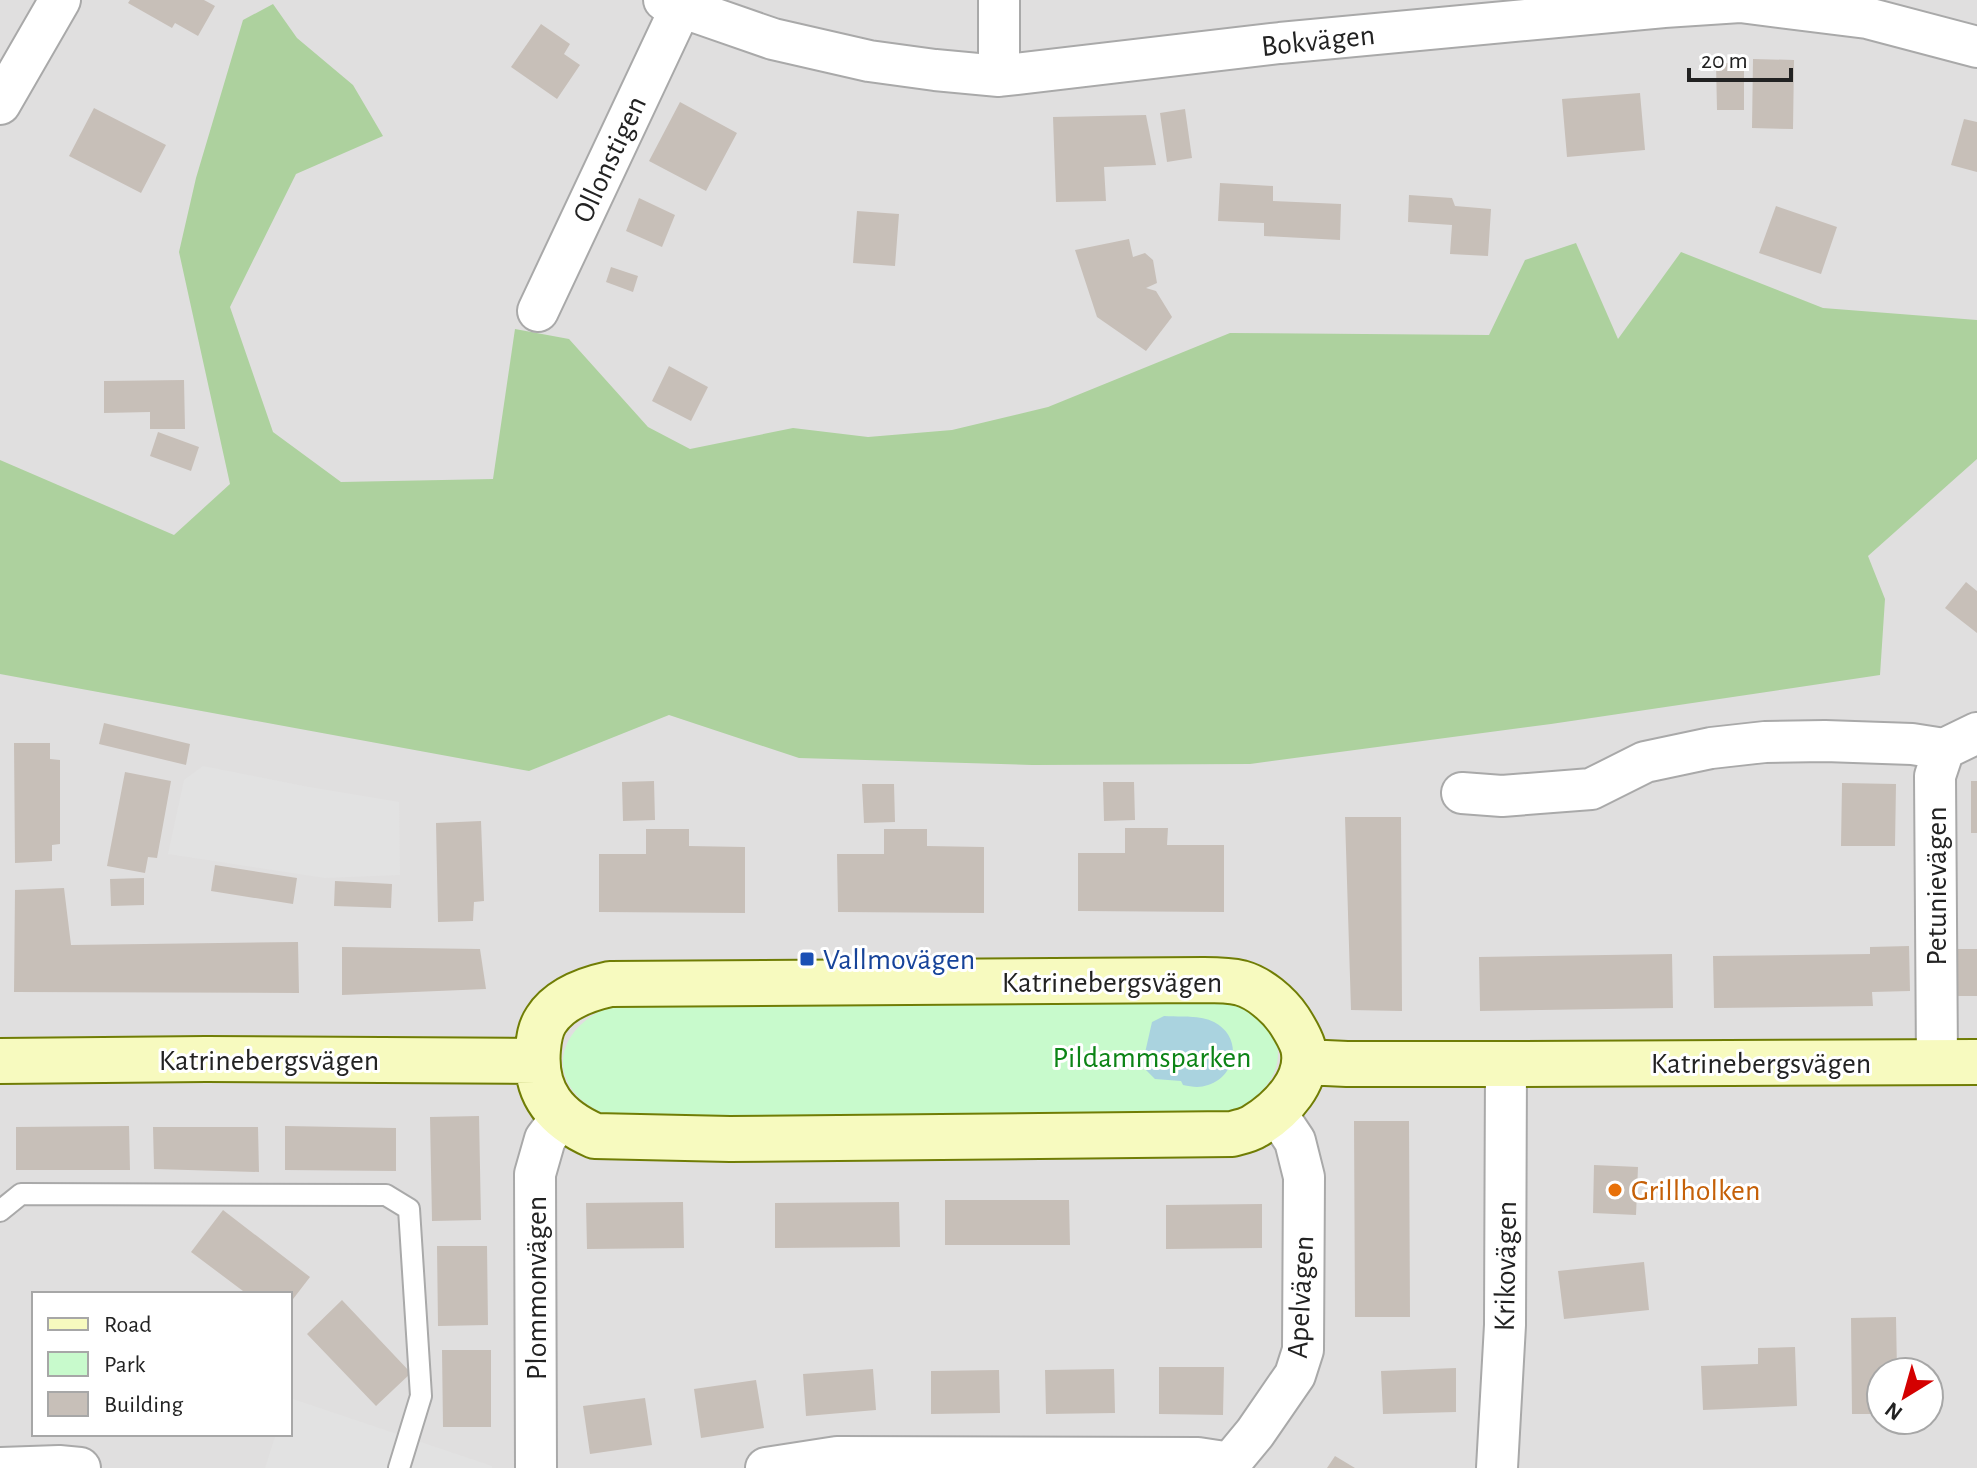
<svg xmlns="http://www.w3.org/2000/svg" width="1977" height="1468" viewBox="0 0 1977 1468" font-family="'Alegreya Sans',sans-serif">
<rect width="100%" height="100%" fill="#f2efe9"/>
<path fill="#e0dfdf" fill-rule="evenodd" d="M0,0H1977V1468H0ZM34,1294H290V1434H34ZM1881,1372H1929V1420H1881Z"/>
<path fill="#add19e" d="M273,4L297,38L353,85L383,136L296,174L230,307L273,432L341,482L493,479L515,329L569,339L648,427L690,449L793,428L868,437L952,430L1048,407L1230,333L1489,335L1525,260L1576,243L1618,339L1681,252L1823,308L1977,320V459L1868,556L1885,599L1880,675L1551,724L1250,764L1032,765L799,758L669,715L529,771L0,674V460L174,535L230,484L179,252L196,178L243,20Z"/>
<path fill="#c8facc" d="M1232,1002C1239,1005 1249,1008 1255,1013C1290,1041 1283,1079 1247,1103C1236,1110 1224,1114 1212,1119L672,1124C646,1120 615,1121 593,1108C557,1087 552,1048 585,1021C597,1011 610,1007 624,1003Z"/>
<path fill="#e2e2e2" d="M203,766L309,787L399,802L400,875L325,878L168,854L184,780Z
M290,1398L492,1466V1468H265L276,1434H290Z"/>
<path fill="#aad3df" d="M1164,1016C1180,1017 1201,1015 1214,1022C1243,1037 1237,1076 1208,1085C1200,1088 1192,1087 1183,1085L1181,1081L1155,1079L1142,1066L1152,1022Z"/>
<path fill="#c7bfb8" d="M130,0H204L215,6L198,36L175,23L172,28L128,3Z
M541,24L570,44L564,54L580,65L557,99L511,67Z
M1753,59L1794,60L1793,129L1752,128Z
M1716,63H1744V110H1717Z
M1640,93L1645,150L1567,157L1562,99Z
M680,102L737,133L706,191L649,161Z
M94,108L166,145L141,193L69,156Z
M1185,109L1192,158L1167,162L1160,113Z
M1146,115L1156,165L1104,167L1106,201L1056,202L1053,117Z
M1964,119L1977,122V172L1951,165Z
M1220,183L1273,186V201L1341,204L1340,240L1264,236V223L1218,221Z
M1409,195L1452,198L1455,206L1491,209L1488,256L1450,254L1452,225L1408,222Z
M639,198L675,215L662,247L626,231Z
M1776,206L1837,227L1821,274L1759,253Z
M857,211L899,214L895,266L853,263Z
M1129,239L1133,257L1145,253L1153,260L1157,283L1146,288L1156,291L1172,317L1146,351L1097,317L1075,250Z
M611,267L638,276L633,292L606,282Z
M669,366L708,387L691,421L652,401Z
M184,380L185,429H150V412L104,413V381Z
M158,432L199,447L191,471L150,456Z
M1966,582L1977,591V633L1945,608Z
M104,723L190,744L186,765L99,744Z
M14,743H50V759L60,760V844L52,845V861L15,863Z
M125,772L171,781L157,858L148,857L145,873L107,866Z
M654,781L655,820L623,821L622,782Z
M1971,781H1977V833H1971Z
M1103,782H1134L1135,820L1104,821Z
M1842,783L1896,784L1895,846H1841Z
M862,784H894L895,822L864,823Z
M1345,817H1401L1402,1011L1351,1010Z
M481,821L484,901L474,902L473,921L438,922L436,823Z
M1125,828H1168L1167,845H1224V912L1078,911V853H1125Z
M646,829H689V846L745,847V913L599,912V854H646Z
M884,829H927V846L984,847V913L838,912L837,854H884Z
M215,865L297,878L293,904L211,891Z
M144,878V905L111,906L110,879Z
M335,881L392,884L391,908L334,906Z
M64,888L71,945L298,942L299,993L14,992L15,890Z
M1909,946L1910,991L1872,992L1873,1006L1714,1008L1713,956L1870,954V947Z
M342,947L480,949L486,989L342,995Z
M1957,949H1977V996H1958Z
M1672,954L1673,1008L1480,1011L1479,957Z
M479,1116L481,1220L432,1221L430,1117Z
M1354,1121H1409L1410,1317H1355Z
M129,1126L130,1170H16V1127Z
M285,1126L396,1128V1171L285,1170Z
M153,1127H258L259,1172L154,1169Z
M1594,1165L1638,1167L1636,1215L1593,1213Z
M945,1200H1069L1070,1245H945Z
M683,1202L684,1248L587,1249L586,1203Z
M899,1202L900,1247L775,1248V1203Z
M1262,1204V1248L1166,1249V1205Z
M223,1210L310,1277L290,1303V1294H247L191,1252Z
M437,1246H487L488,1325L438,1326Z
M1644,1262L1649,1310L1564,1319L1558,1271Z
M342,1300L411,1373L376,1406L307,1334Z
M1896,1317L1897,1372H1881V1414H1852L1851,1318Z
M1795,1347L1797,1406L1703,1410L1701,1366L1758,1364V1348Z
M442,1350H491V1427H443Z
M1159,1367H1224L1223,1415L1159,1414Z
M1456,1368V1412L1383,1414L1381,1371Z
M873,1369L876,1410L806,1416L803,1374Z
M1114,1369L1115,1413L1046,1414L1045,1370Z
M999,1370L1000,1413L931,1414V1371Z
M756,1380L764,1428L701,1438L694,1389Z
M645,1398L652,1445L590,1454L583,1406Z
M1335,1456L1355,1468H1327Z"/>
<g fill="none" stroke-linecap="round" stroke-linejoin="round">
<g stroke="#a9a9a9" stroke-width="24">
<path id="lane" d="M0,1211L21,1194L386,1195L409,1209L421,1396L399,1468"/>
</g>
<g stroke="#a9a9a9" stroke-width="44">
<path id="street" d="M664,0L681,7L773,39L869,61L935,70L999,76L1280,43L1664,7L1740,2L1867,18L1977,47
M999,76V0
M0,104L60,0
M538,311L681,7
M1462,793L1502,796L1591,789L1645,762L1711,748L1765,742L1825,741L1912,744L1944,749
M1937,1062L1935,776L1944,749L1977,733
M1,1468L59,1466L80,1468
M536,1468L535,1174L545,1139L563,1115
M766,1468L837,1457L1198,1458L1231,1463
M1226,1468L1255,1433L1295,1375L1303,1350L1304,1177L1295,1141L1275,1111
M1497,1468L1505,1325L1506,1064"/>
</g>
<g stroke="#707d05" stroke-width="48">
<path id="secondary" d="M1204,980C1216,980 1229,980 1241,983C1259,988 1278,1004 1289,1020C1294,1028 1300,1037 1303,1047C1311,1080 1281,1110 1255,1126C1249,1130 1240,1132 1232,1134L730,1139L595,1136C556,1119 534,1093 538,1049C539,1038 540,1029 546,1020C560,998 587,989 610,984Z
M0,1061L206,1059L537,1061
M1304,1062L1347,1064H1506L1977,1062"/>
</g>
<use href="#lane" stroke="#fff" stroke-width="20"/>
<use href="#street" stroke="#fff" stroke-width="40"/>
<use href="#secondary" stroke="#f7fabf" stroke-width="44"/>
</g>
<rect fill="#1a4fb4" stroke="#fff" stroke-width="3" x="799" y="951" width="16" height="16" rx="4"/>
<circle fill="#e8710a" stroke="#fff" stroke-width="3" cx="1615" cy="1190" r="8"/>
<g text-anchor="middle" stroke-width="6" stroke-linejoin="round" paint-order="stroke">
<g font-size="30" fill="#222" stroke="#fff">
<text transform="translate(1318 40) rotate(-6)" y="10">Bokvägen</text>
<text transform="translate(609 159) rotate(-65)" y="10">Ollonstigen</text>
<text transform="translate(1936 886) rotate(-90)" y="10">Petunievägen</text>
<text x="1112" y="992">Katrinebergsvägen</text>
<text x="269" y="1070">Katrinebergsvägen</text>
<text x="1761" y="1073">Katrinebergsvägen</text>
<text transform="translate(1505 1266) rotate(-89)" y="10">Krikovägen</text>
<text transform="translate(536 1288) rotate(-90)" y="10">Plommonvägen</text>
<text transform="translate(1300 1297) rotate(-87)" y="10">Apelvägen</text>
</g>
<g font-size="30" fill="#164399" stroke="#fff" text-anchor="start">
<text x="823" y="969">Vallmovägen</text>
</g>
<g font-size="30" fill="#0c8416" stroke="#fff">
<text x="1152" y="1067">Pildammsparken</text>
</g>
<g font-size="30" fill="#c56008" stroke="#fff" text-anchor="start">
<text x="1631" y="1200">Grillholken</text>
</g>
</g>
<rect x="32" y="1292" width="260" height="144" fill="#ffffff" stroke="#a7a7a7" stroke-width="2"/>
<rect x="48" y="1318" width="40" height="12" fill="#f7fabf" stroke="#a7a7a7" stroke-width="2"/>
<text x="104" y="1332" font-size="24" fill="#222222">Road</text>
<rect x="48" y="1352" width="40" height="24" fill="#c8facc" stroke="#a7a7a7" stroke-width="2"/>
<text x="104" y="1372" font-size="24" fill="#222222">Park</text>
<rect x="48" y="1392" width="40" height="24" fill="#c7bfb8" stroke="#a7a7a7" stroke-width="2"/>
<text x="104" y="1412" font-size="24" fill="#222222">Building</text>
<g transform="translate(1905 1396) rotate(217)"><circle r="38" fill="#ffffff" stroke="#a7a7a7" stroke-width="2"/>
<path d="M0-6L14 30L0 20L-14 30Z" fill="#d40000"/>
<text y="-12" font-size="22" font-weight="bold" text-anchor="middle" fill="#222222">N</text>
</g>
<path d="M1689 68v12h102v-12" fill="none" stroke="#222222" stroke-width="4"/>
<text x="1701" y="68" font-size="24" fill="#222222" stroke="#ffffff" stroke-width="6" paint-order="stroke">20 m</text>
</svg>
